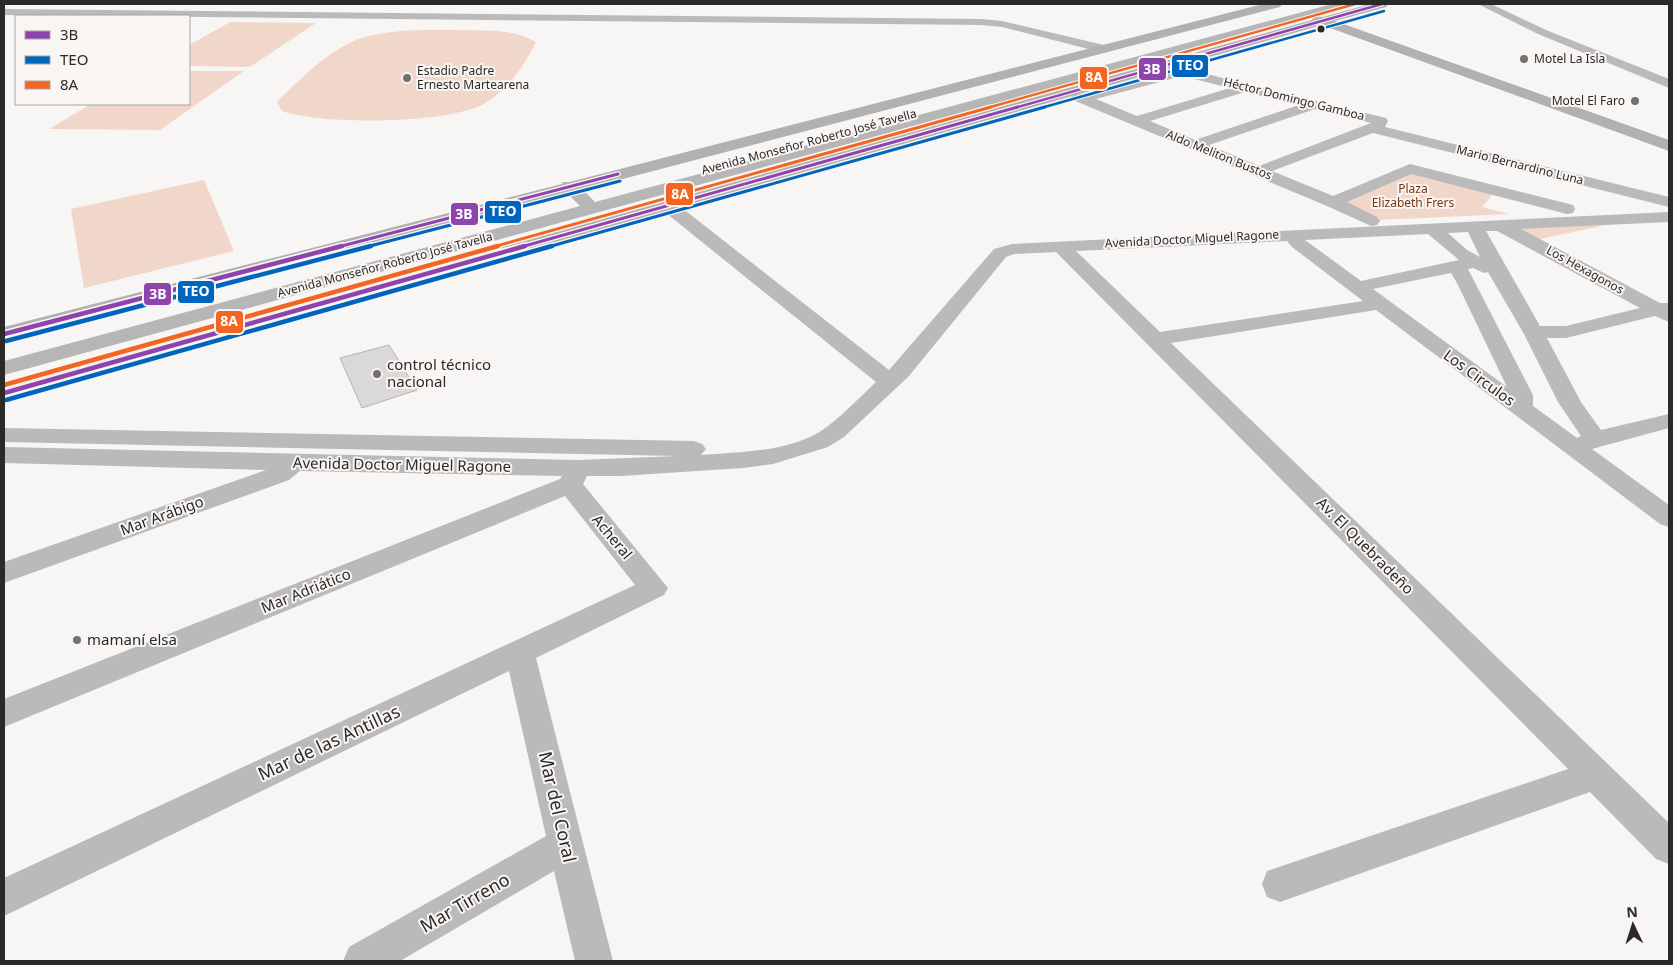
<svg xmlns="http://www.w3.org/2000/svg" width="1673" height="965" viewBox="0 0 1673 965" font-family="'Noto Sans',sans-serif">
<rect width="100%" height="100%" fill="#f8f6f4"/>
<path fill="#f1d7ca" d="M230,22L316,23L250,67L189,66V45Z
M460,30C487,31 512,28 536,42C525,66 505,93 482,105C443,124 322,125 282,111L277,102C298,81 328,51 356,40C388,28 427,30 460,30Z
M189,71H244L160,130L49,129L91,104H189Z
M1416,173L1493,194L1482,207L1509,214L1378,220L1340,202L1408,174Z
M204,180L234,251L84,288L71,209Z
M1597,225L1602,226L1540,239L1531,238L1518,228Z"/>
<path fill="#dbd9d8" stroke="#b4b3b1" d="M389,345L417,390L362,408L340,358Z"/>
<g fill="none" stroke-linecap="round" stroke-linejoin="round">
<path fill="#b9bab9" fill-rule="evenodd" d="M1478,4H1491L1546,30L1669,79V88L1538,34Z
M4,9L981,19L1002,21L1108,46L1110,49L1104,53L1002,27L981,25L4,15Z
M1182,68L1386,118L1388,121L1385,127L1669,197V207L1373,133L1272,171L1333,196L1410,164L1573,205L1575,209L1573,213L1567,214L1411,174L1347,202L1377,217L1380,221L1377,225L1371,226L1327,206L1073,100L1071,97L1073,94L1084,95ZM1182,76L1230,88L1137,116L1096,99ZM1245,92L1299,105L1195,140L1150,121ZM1315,109L1371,123L1259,166L1209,145Z
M667,200L673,201L889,370L994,249L1012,244L1669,212V222L1521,229L1660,303H1669V322L1655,316L1566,338H1547L1581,402L1601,430L1669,414V428L1592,449L1669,505V527L1660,524L1376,310L1171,343L1669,823V864L1656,859L1590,792L1280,902L1267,897L1262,884L1267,871L1568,769L1056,252L1014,254L1006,257L909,376L844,437L828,447L773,464L743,468L621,476H587L583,484L668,588L664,595L536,658L613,961H575L554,871L400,961H343L349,947L546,836L509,671L4,916V878L635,585L565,496L4,727V699L560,479L562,476L300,471L289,480L4,583V562L266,470L4,463V447L578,460L677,456L4,442V428L694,441L702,444L706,449L701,455C741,452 795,452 828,426C845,413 860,397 876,382L661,209L659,205L661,201ZM1486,231H1497L1640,308L1566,326H1540ZM1468,232L1480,257L1467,250L1448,233ZM1428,234L1459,260L1361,281L1305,240ZM1287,241L1292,247L1363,301L1160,332L1076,251ZM1473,268L1484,273L1488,272L1524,334L1558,402L1581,436L1577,438L1533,406V395L1468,269ZM1451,273L1457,283L1507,387L1373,289Z"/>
<path fill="#b1b1b1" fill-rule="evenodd" d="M1263,4H1282L1280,7L4,341V327Z
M1370,4H1388L1386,7L1335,21L1669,140V151L1322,25L4,400V385L1312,20L1314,16L1323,17Z"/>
<path fill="#b7b6b6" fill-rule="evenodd" d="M1332,4H1351L1349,7L4,375V361L580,206L560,186L563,182H575L595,202Z"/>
<g stroke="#f9f5f3" stroke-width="4.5">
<path id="bus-1-far2" d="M1014,108L1382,4"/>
</g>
<g stroke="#f9f5f3" stroke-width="5.5">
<path id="bus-1-far1" d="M338,247L618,174
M521,247L1018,107"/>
</g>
<g stroke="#f9f5f3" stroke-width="8">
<path id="bus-1" d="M4,334L342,246
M4,393L525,246"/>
</g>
<g stroke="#f9f5f3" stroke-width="4.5">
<path id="bus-2-far2" d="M1041,108L1384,11"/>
</g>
<g stroke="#f9f5f3" stroke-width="5.5">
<path id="bus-2-far1" d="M366,247L620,181
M548,247L1045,107"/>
</g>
<g stroke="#f9f5f3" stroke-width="8">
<path id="bus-2" d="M6,341L371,246
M6,400L552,246"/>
</g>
<g stroke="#f9f5f3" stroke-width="4.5">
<path id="bus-3-far2" d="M987,108L1355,4"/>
</g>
<g stroke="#f9f5f3" stroke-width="5.5">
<path id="bus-3-far1" d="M493,247L991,107"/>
</g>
<g stroke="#f9f5f3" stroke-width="8">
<path id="bus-3" d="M4,385L498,246"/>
</g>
<use href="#bus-1-far2" stroke="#8e44ad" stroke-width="2.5"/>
<use href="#bus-1-far1" stroke="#8e44ad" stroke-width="3"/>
<use href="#bus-1" stroke="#8e44ad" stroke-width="4.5"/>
<use href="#bus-2-far2" stroke="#0065bd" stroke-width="2.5"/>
<use href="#bus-2-far1" stroke="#0065bd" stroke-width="3"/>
<use href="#bus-2" stroke="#0065bd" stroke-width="4.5"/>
<use href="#bus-3-far2" stroke="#f26522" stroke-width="2.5"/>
<use href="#bus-3-far1" stroke="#f26522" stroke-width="3"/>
<use href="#bus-3" stroke="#f26522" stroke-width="4.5"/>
</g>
<circle fill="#2c2a29" stroke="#f9f5f3" stroke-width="2" cx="1321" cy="29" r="4.5"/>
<g fill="#737170" stroke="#f9f5f3" stroke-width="2">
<circle cx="1524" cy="59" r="5"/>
<circle cx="407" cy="78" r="5"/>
<circle cx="1635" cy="101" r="5"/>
<circle cx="377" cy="374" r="5"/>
<circle cx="77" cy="640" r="5"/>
</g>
<g text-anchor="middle" stroke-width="4" stroke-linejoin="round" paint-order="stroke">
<g font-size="12" fill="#2c2a29" stroke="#f9f5f3" text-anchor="start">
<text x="1534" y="63">Motel La Isla</text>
<text x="417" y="75">Estadio Padre<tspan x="417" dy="14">Ernesto Martearena</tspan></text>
<text x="1625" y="105" text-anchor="end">Motel El Faro</text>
</g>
<g font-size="12" fill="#2c2a29" stroke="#f9f5f3">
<text transform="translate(1294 99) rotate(14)" y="4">Héctor Domingo Gamboa</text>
<text transform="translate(809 142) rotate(-15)" y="4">Avenida Monseñor Roberto José Tavella</text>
<text transform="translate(1219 155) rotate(22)" y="4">Aldo Meliton Bustos</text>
<text transform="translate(1520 165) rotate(14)" y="4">Mario Bernardino Luna</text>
<text transform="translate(1192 239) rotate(-3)" y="4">Avenida Doctor Miguel Ragone</text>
<text transform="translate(385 265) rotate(-15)" y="4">Avenida Monseñor Roberto José Tavella</text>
<text transform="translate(1585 270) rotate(29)" y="4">Los Hexagonos</text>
</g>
<g font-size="12" fill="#763812" stroke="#f9f5f3">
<text x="1413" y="193">Plaza<tspan x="1413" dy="14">Elizabeth Frers</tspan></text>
</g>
<g font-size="15" fill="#2c2a29" stroke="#f9f5f3" text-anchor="start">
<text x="387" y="370">control técnico<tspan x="387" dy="17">nacional</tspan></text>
<text x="87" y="645">mamaní elsa</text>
</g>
<g font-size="15" fill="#2c2a29" stroke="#f9f5f3">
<text transform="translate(1479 378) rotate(36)" y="5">Los Circulos</text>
<text transform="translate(402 465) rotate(1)" y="5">Avenida Doctor Miguel Ragone</text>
<text transform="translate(162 516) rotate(-20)" y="5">Mar Arábigo</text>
<text transform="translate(612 537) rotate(50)" y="5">Acheral</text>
<text transform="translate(1365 546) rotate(45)" y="5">Av. El Quebradeño</text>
<text transform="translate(306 591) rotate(-22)" y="5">Mar Adriático</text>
</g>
<g font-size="18" fill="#2c2a29" stroke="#f9f5f3">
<text transform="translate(329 743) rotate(-25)" y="6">Mar de las Antillas</text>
<text transform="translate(557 807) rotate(77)" y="6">Mar del Coral</text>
<text transform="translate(465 903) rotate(-30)" y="6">Mar Tirreno</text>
</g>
</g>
<g stroke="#f9f5f3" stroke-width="2">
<rect x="1171" y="54" width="38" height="24" rx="5" fill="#0065bd"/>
<rect x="1138" y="57" width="29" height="24" rx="5" fill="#8e44ad"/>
<rect x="1079" y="66" width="29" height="24" rx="5" fill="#f26522"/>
<rect x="665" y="182" width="29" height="24" rx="5" fill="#f26522"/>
<rect x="484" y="200" width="38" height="24" rx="5" fill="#0065bd"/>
<rect x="450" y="202" width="29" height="24" rx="5" fill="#8e44ad"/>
<rect x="177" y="280" width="38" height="24" rx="5" fill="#0065bd"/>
<rect x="143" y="282" width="29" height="24" rx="5" fill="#8e44ad"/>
<rect x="215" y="310" width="29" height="24" rx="5" fill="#f26522"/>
</g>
<g font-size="14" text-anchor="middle" font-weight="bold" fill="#fff">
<text x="1190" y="70">TEO</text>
<text x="1152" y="74">3B</text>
<text x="1094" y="82">8A</text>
<text x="680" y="199">8A</text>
<text x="503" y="216">TEO</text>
<text x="464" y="219">3B</text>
<text x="196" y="296">TEO</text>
<text x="158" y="299">3B</text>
<text x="229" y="326">8A</text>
</g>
<rect width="1673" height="965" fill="none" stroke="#2c2a29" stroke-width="10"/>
<rect x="15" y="15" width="175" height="90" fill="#f9f5f3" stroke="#a7a4a2"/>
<rect x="25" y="31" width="25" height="8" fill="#8e44ad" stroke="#a7a4a2"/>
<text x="60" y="40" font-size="15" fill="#2c2a29">3B</text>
<rect x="25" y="56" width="25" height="8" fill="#0065bd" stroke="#a7a4a2"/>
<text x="60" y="65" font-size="15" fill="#2c2a29">TEO</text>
<rect x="25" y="81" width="25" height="8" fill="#f26522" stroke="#a7a4a2"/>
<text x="60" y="90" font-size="15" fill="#2c2a29">8A</text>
<g transform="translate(1633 925) rotate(356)" stroke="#f9f5f3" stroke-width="4" paint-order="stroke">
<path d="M0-4L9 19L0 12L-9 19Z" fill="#2c2a29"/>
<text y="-8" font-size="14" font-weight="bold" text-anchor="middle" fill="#2c2a29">N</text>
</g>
</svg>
